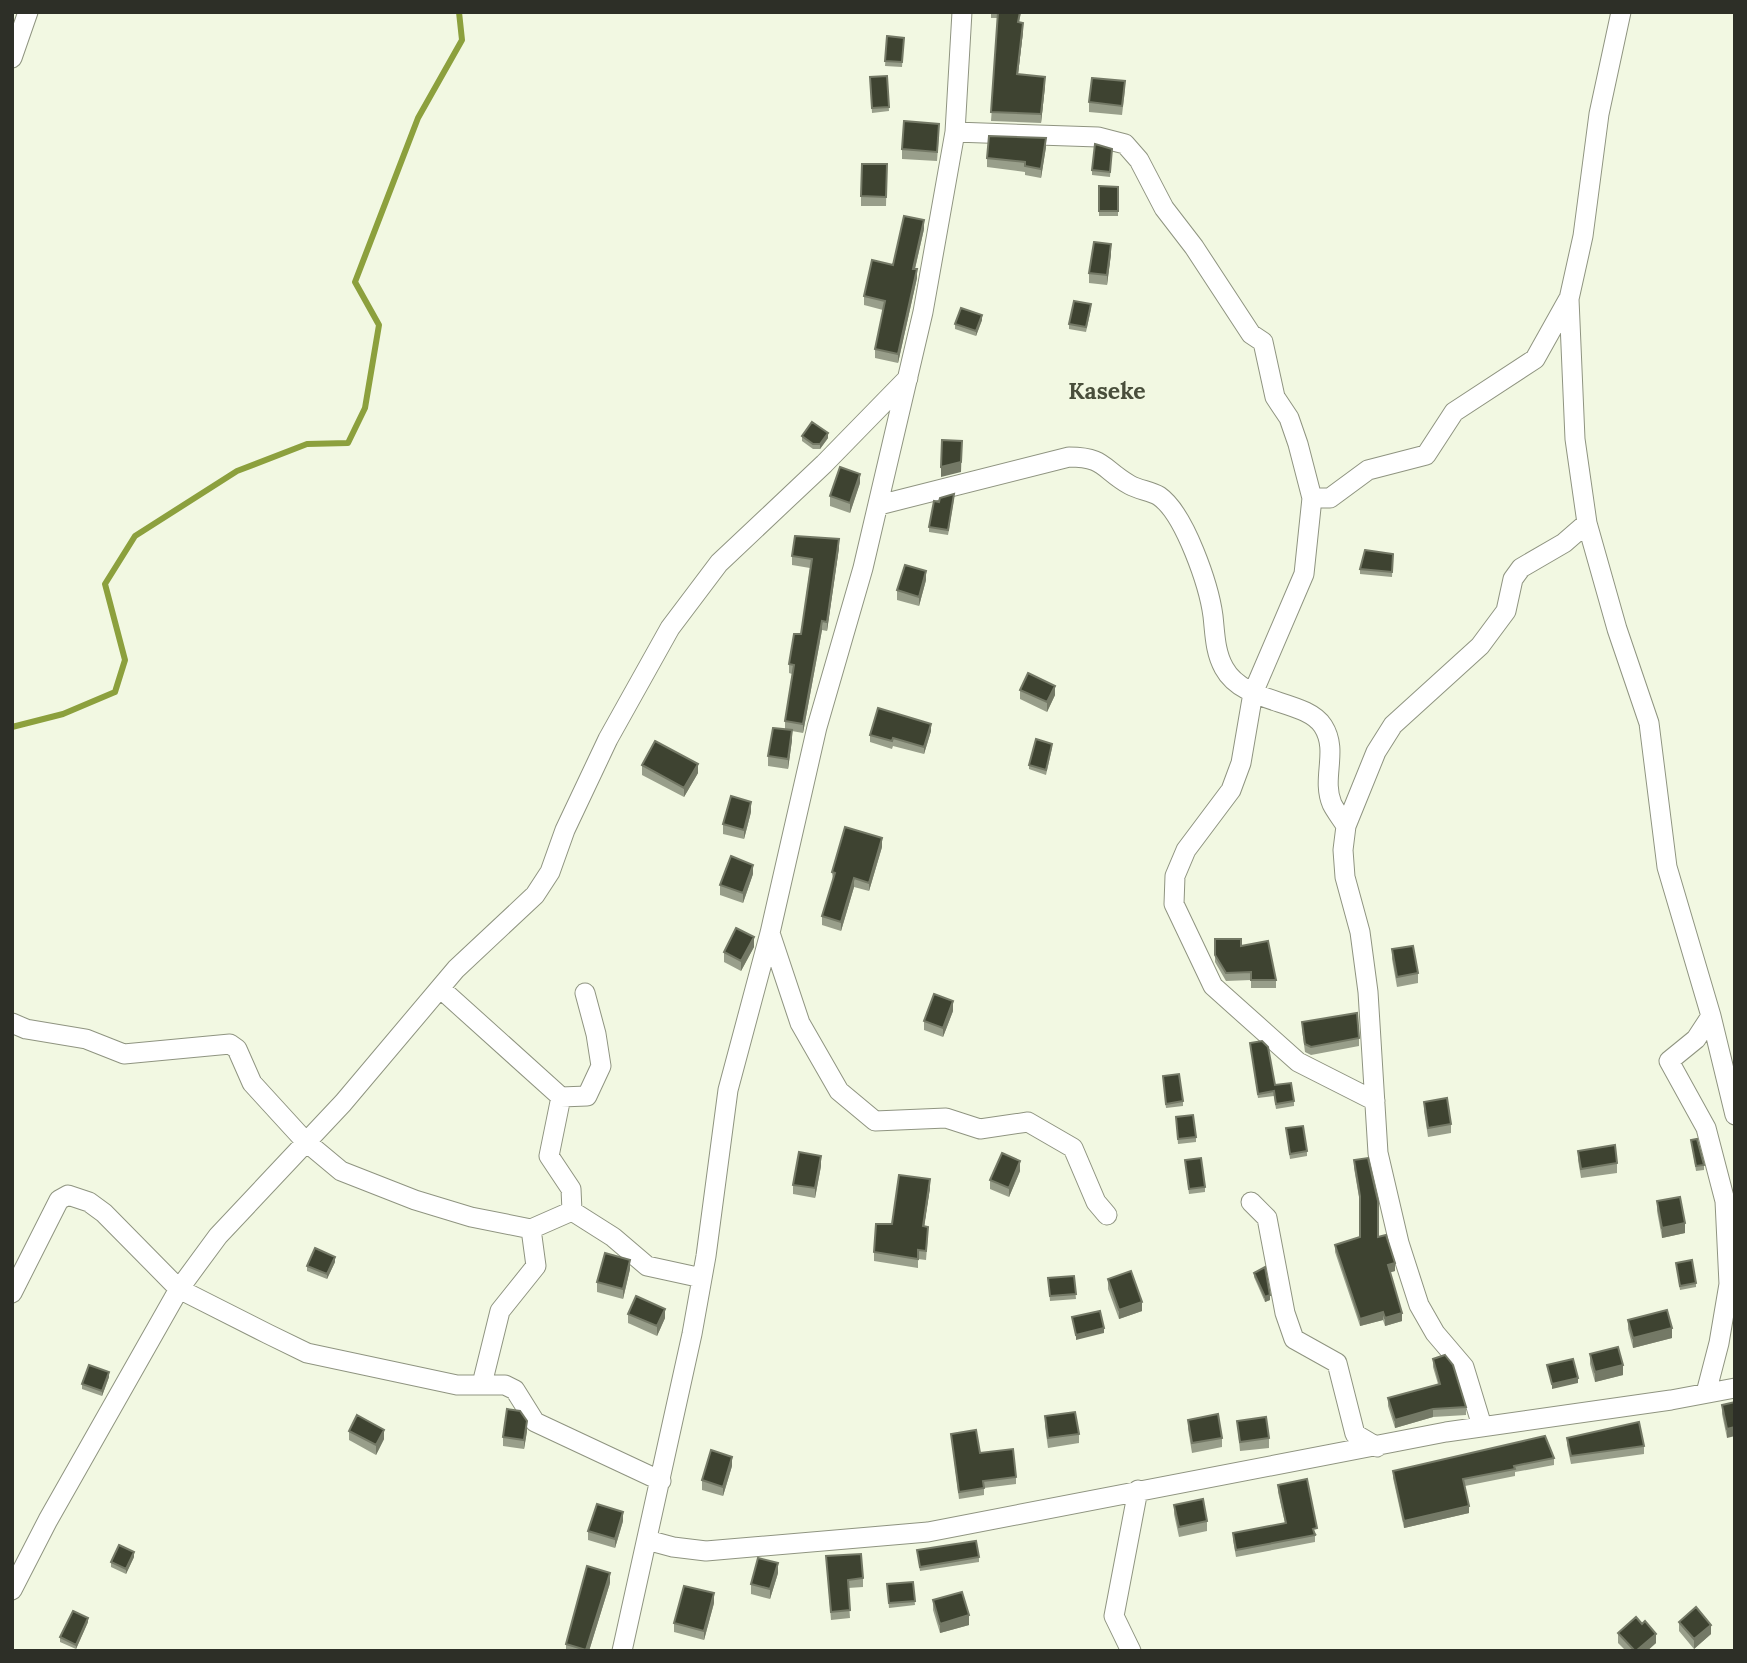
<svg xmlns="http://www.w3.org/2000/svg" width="1747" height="1663" viewBox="0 0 1747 1663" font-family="Lora,serif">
<rect width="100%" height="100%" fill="#f2f8e2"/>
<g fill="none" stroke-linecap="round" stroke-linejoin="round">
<path stroke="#8ca03d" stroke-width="6" d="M12,727L63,714L115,692L125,660L105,584L135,536L237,471L307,444L348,443L365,408L379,325L355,282L418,118L462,40L459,12"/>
<g stroke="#8f9480" stroke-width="21">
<path id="street" d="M1621,12L1599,114L1583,236L1569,299L1575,439L1587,523L1617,629L1649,723L1667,867L1711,1016L1735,1115
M12,58L28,12
M955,132L1098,137L1125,144L1139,160L1164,208L1194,247L1251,334L1263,342L1275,397L1289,418L1298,444L1312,498L1304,574L1253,693L1241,763L1231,790L1186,850L1175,876L1174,904L1213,986L1298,1062L1375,1101
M1312,498H1330L1368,470L1426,455L1454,412L1535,359L1568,300
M879,505L1069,457C1105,457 1102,469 1130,485C1139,490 1151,491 1159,496C1185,514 1209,586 1213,616C1215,634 1215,652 1224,668C1244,705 1306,699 1323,726C1339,751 1321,778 1332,804C1336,812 1342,819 1346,826
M770,933L800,1023L839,1091L875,1121L946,1118L980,1129L1028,1122L1073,1148L1096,1202L1107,1215
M440,988L561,1097L587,1096L601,1066L596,1034L585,993
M12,1023L26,1029L86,1039L124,1054L230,1044L237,1049L252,1083L262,1094L305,1141L341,1171L415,1200L471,1217L531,1229L572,1211L613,1237L647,1266L702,1278
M561,1097L549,1156L571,1189L572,1211
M1251,1202L1267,1218L1285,1313L1294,1339L1337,1363L1355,1434L1377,1447
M12,1293L59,1200L68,1195L89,1202L104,1213L179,1289L268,1334L307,1353L457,1385H505L515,1390L535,1422L661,1481
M482,1384L500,1311L536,1266L531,1229
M1706,1393L1719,1343L1729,1284L1725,1201L1706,1128L1669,1061L1696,1039L1711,1016
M1482,1426L1464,1367L1435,1333L1419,1305L1399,1243L1378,1153L1368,992L1360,932L1345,877L1343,850L1346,826L1376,752L1393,725L1480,646L1506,611L1513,579L1521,568L1564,543L1587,523
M647,1540L673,1547L706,1551L928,1532L1446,1432L1671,1400L1735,1388
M12,1590L48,1520L179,1289L218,1236L343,1103L456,969L535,895L550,872L565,830L608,739L670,628L719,563L824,464L908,378
M622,1651L692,1334L706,1256L728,1090L770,933L817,727L863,568L923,312L955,132L962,12
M1131,1651L1114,1616L1138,1490"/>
</g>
<use href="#street" stroke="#fff" stroke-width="19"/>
</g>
<path fill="#989e8a" d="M991,12H1021L1019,22L1023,32L1018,74L1045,86L1041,123L991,121L998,18H991Z
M887,36L904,38L902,67L885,66Z
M887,76L889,111L872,113L870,77Z
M1125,90L1122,115L1089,112V102Z
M939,134L937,161L902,159V149Z
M1046,147L1041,178L1025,175V172L987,167V158Z
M1112,149L1110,177L1092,175V170Z
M887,164L886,206H861V196Z
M1099,186L1118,187V216H1099Z
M924,229L915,269L917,278L898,363L875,358V349L883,310L864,305V296L893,265Z
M1111,254L1107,285L1089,283V273Z
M1091,309L1086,332L1069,329V324Z
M982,320L976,336L955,329V324Z
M802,436L828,438L820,449H813L802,441Z
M860,483L850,513L830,506V496Z
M954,499L948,535L929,532V527L939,502Z
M839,548L827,631L822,630L803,733L792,731V740L788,769L768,766V756L785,729V721L792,674L789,673V664L801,634L810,568L792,565V556Z
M1393,554L1392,577L1360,574V569Z
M926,580L919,606L897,600V590Z
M1020,690L1055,695L1047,712L1020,699Z
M931,731L924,754L893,746L892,749L870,742V735Z
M1052,748L1046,775L1029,769V765Z
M642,765L698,773L684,797L642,775Z
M751,812L744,839L723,834V824Z
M882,847L869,891L854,887L841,931L822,925V916L833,881L832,872Z
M753,874L743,903L720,895V885Z
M1215,939L1241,946L1276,980V988H1251V980L1226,981L1215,962Z
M754,947L741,971L724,962V952Z
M1392,949L1418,973V983L1397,987L1392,959Z
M953,1011L943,1037L924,1030V1021Z
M1302,1022L1359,1038V1046L1311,1055L1305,1052L1302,1029Z
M1250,1043L1275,1085L1294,1101V1106L1276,1109L1274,1096L1258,1098Z
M1163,1076L1183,1101V1106L1166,1108Z
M1424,1102L1451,1124V1133L1428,1137L1424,1111Z
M1176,1117L1196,1137V1142L1178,1144Z
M1286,1128L1307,1151V1156L1290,1159Z
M1691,1140L1704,1165V1170L1696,1171Z
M1578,1151L1617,1163V1173L1581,1178L1578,1160Z
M1185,1160L1205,1187V1192L1189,1194Z
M1354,1160L1378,1237L1395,1271L1390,1272L1402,1321L1385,1326L1383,1320L1360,1326L1335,1252V1245L1360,1237V1203L1354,1168Z
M821,1166L815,1198L793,1194V1185Z
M1020,1171L1009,1197L990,1189V1180Z
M930,1188L924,1226L928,1235L926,1260L918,1259V1268L874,1261V1252L892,1224Z
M1657,1201L1685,1233L1662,1238L1657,1211Z
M335,1262L327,1279L307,1271V1266Z
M1676,1263L1696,1283V1287L1680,1290Z
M630,1269L623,1299L597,1292V1282Z
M1254,1273L1270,1300L1265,1302L1254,1277Z
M1074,1276L1076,1299L1050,1301L1048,1278Z
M1108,1279L1142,1311L1119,1319L1108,1289Z
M628,1314L665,1318L657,1336L628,1323Z
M1628,1320L1672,1338L1633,1348L1628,1329Z
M1590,1354L1623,1375L1595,1382L1590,1364Z
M1433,1359L1466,1407V1415L1433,1417L1395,1428L1388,1406V1398L1438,1384L1433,1367Z
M109,1377L102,1396L82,1389V1384Z
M1735,1402L1727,1438L1722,1414V1405Z
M1045,1416L1079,1434V1443L1048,1448L1045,1426Z
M1188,1420L1222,1438V1447L1192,1453L1188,1429Z
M1237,1421L1269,1438V1448L1240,1451Z
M349,1431L384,1439L376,1455L349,1440Z
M527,1431L524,1449L503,1446V1437Z
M951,1434L1016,1477V1484L984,1488V1495L959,1499Z
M1567,1438L1644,1446V1454L1571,1464L1567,1445Z
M1554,1458V1465L1515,1472V1476L1465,1486L1469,1513L1404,1528L1393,1478V1471Z
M732,1466L723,1496L702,1490V1480Z
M1278,1485L1317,1535H1315V1542L1236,1557L1233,1540V1533L1285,1523L1278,1492Z
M1174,1505L1207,1521V1531L1179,1537L1174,1514Z
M623,1521L615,1548L588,1540V1531Z
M917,1550L979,1557V1562L920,1571Z
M826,1556L863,1578V1587L848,1588L850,1618L831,1620Z
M134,1557L126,1574L111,1567V1562Z
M778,1573L770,1599L751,1594V1584Z
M913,1582L915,1605L889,1608L887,1584Z
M610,1583L589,1651H566V1644Z
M933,1600L969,1625L940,1633L933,1610Z
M714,1603L704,1640L674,1632V1623Z
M88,1622L76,1649L60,1642V1637Z
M1679,1622L1711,1634L1694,1649L1679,1631Z
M1642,1624L1656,1643L1647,1651H1626L1618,1643V1633Z"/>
<path fill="#747966" d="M1023,23V32L1017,83V74Z
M1045,77V86L1041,123V114Z
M1046,138V147L1041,178V169Z
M924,220V229L913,277V269Z
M1111,244V254L1107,285V275Z
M917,269V278L898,363V354Z
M982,315V320L976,336V331Z
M828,433V438L820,449V444Z
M962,441L961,472L941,477V467Z
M860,474V483L850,513V503Z
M839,539V548L827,631V622Z
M926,571V580L919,606V597Z
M822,621V630L803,733V724Z
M1055,686V695L1047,712V702Z
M931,724V731L924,754V747Z
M792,730V740L788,769V759Z
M698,764V773L684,797V788Z
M751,802V812L744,839V830Z
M882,838V847L869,891V883Z
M753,865V874L743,903V893Z
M854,878V887L841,931V922Z
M754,937V947L741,971V961Z
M953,1001V1011L943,1037V1028Z
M821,1156V1166L815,1198V1188Z
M1020,1161V1171L1009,1197V1188Z
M930,1179V1188L923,1235V1226Z
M1685,1223V1233L1662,1238V1228Z
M335,1257V1262L327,1279V1274Z
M630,1260V1269L623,1299V1289Z
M1395,1263V1271L1388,1273V1265Z
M1270,1295V1300L1265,1302V1297Z
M1142,1302V1311L1119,1319V1310Z
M665,1309V1318L657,1336V1326Z
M1383,1312V1320L1360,1326V1319Z
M1402,1313V1321L1385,1326V1318Z
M1104,1328V1333L1076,1340V1335Z
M1672,1328V1338L1633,1348V1338Z
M1623,1365V1375L1595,1382V1372Z
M109,1372V1377L102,1396V1391Z
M1578,1378V1383L1552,1389V1384Z
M1433,1409V1417L1395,1428V1420Z
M527,1421V1431L524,1449V1440Z
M1735,1427V1436L1727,1438V1429Z
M384,1430V1439L376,1455V1445Z
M732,1457V1466L723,1496V1487Z
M1469,1506V1513L1404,1528V1521Z
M623,1512V1521L615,1548V1539Z
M134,1552V1557L126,1574V1569Z
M778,1563V1573L770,1599V1589Z
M610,1573V1583L589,1651H586Z
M714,1593V1603L704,1640V1631Z
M969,1615V1625L940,1633V1624Z
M88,1618V1622L76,1649V1645Z
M1711,1625V1634L1694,1649V1639Z
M1656,1634V1643L1647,1651H1636Z"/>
<path fill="#3e4331" stroke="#747966" stroke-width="2" d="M998,12H1020L1018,22L1023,23L1017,74L1045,77L1041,114L991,112Z
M887,36L904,38L902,62L885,61Z
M887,76L889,107L872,108L870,77Z
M1092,78L1125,81L1122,106L1089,102Z
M904,121L939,124L937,152L902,149Z
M989,136L1046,138L1041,169L1025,166V162L987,158Z
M1095,144L1112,149L1110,172L1092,170Z
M862,164H887L886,197L861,196Z
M1099,186L1118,187V211H1099Z
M904,216L924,220L913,269H917L898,354L875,349L885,301L864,296L872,260L893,265Z
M1094,242L1111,244L1107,275L1089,273Z
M1074,301L1091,304L1086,327L1069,324Z
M961,308L982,315L976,331L955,324Z
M812,422L828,433L820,444H813L802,436Z
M942,440L962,441L961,462L941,467Z
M840,467L860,474L850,503L830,496Z
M954,494L948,530L929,527L934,501L939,502L940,498Z
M795,536L839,539L827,622L822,621L803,724L785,721L794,665L789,664L794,634H801L812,559L792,556Z
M1365,550L1393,554L1392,572L1360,569Z
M905,565L926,571L919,597L897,590Z
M1028,673L1055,686L1047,702L1020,690Z
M878,708L931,724L924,747L893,738L892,741L870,735Z
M773,728L792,730L788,759L768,756Z
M1036,739L1052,744L1046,770L1029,765Z
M655,741L698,764L684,788L642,765Z
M731,796L751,802L744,830L723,824Z
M845,827L882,838L869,883L854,878L841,922L822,916L835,873L832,872Z
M731,856L753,865L743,893L720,885Z
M736,928L754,937L741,961L724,952Z
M1215,939H1241V946L1268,941L1276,980H1251V972L1226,973L1215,955Z
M1413,946L1418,973L1397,977L1392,949Z
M934,994L953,1001L943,1028L924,1021Z
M1357,1013L1359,1038L1311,1047L1305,1044L1302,1022Z
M1262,1041L1268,1047L1275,1085L1291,1083L1294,1101L1276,1104L1274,1091L1258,1094L1250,1043Z
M1179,1074L1183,1101L1166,1104L1163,1076Z
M1447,1098L1451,1124L1428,1128L1424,1102Z
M1193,1115L1196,1137L1178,1139L1176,1117Z
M1303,1126L1307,1151L1290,1154L1286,1128Z
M1697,1139L1704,1165L1696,1166L1691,1140Z
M1615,1145L1617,1163L1581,1169L1578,1151Z
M799,1152L821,1156L815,1188L793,1185Z
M1002,1153L1020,1161L1009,1188L990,1180Z
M1201,1158L1205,1187L1189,1189L1185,1160Z
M1368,1158L1378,1201V1237L1386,1235L1395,1263L1388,1265L1402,1313L1385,1318L1383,1312L1360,1319L1335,1245L1360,1237V1196L1354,1160Z
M899,1175L930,1179L923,1226L928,1227L926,1251L918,1250V1259L874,1252L876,1224H892Z
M1680,1197L1685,1223L1662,1228L1657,1201Z
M315,1248L335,1257L327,1274L307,1266Z
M605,1253L630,1260L623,1289L597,1282Z
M1692,1260L1696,1283L1680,1286L1676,1263Z
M1265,1267L1270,1295L1265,1297L1254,1273Z
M1131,1271L1142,1302L1119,1310L1108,1279Z
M1074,1276L1076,1294L1050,1296L1048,1278Z
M636,1296L665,1309L657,1326L628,1314Z
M1667,1310L1672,1328L1633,1338L1628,1320Z
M1100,1311L1104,1328L1076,1335L1072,1317Z
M1618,1347L1623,1365L1595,1372L1590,1354Z
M1445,1355L1453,1365L1466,1407L1433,1409L1395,1420L1388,1398L1440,1384L1433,1359Z
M1573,1359L1578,1378L1552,1384L1547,1365Z
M89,1365L109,1372L102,1391L82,1384Z
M1735,1402V1427L1727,1429L1722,1405Z
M507,1409L520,1411L527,1421L524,1440L503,1437Z
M1075,1412L1079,1434L1048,1438L1045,1416Z
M1218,1414L1222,1438L1192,1443L1188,1420Z
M357,1415L384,1430L376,1445L349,1431Z
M1266,1417L1269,1438L1240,1442L1237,1421Z
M1639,1422L1644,1446L1571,1456L1567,1438Z
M976,1430L980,1453L1013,1449L1016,1477L983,1481L984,1488L959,1492L951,1434Z
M1545,1436L1554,1458L1514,1466L1515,1469L1463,1479L1469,1506L1404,1521L1393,1471Z
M711,1450L732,1457L723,1487L702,1480Z
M1307,1479L1317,1528L1313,1529L1315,1535L1236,1550L1233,1533L1286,1523L1278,1485Z
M1203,1499L1207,1521L1179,1527L1174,1505Z
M597,1504L623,1512L615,1539L588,1531Z
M976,1541L979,1557L920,1567L917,1550Z
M119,1545L134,1552L126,1569L111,1562Z
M861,1554L863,1578L848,1580L850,1610L831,1612L826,1556Z
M758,1558L778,1563L770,1589L751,1584Z
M587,1566L610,1573L586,1650L566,1644Z
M913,1582L915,1601L889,1603L887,1584Z
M684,1586L714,1593L704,1631L674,1623Z
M962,1592L969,1615L940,1624L933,1600Z
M1696,1607L1711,1625L1694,1639L1679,1622Z
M73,1611L88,1618L76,1645L60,1637Z
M1636,1617L1642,1624L1645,1621L1656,1634L1636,1651H1635L1618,1633Z"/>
<g text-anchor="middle" stroke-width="7" stroke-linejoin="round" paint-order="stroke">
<g font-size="23" font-weight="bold" fill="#494e3b" stroke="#f2f8e2">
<text x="1107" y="399">Kaseke</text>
</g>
</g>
<rect width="1747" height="1663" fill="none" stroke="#2d2f27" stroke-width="28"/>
</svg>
